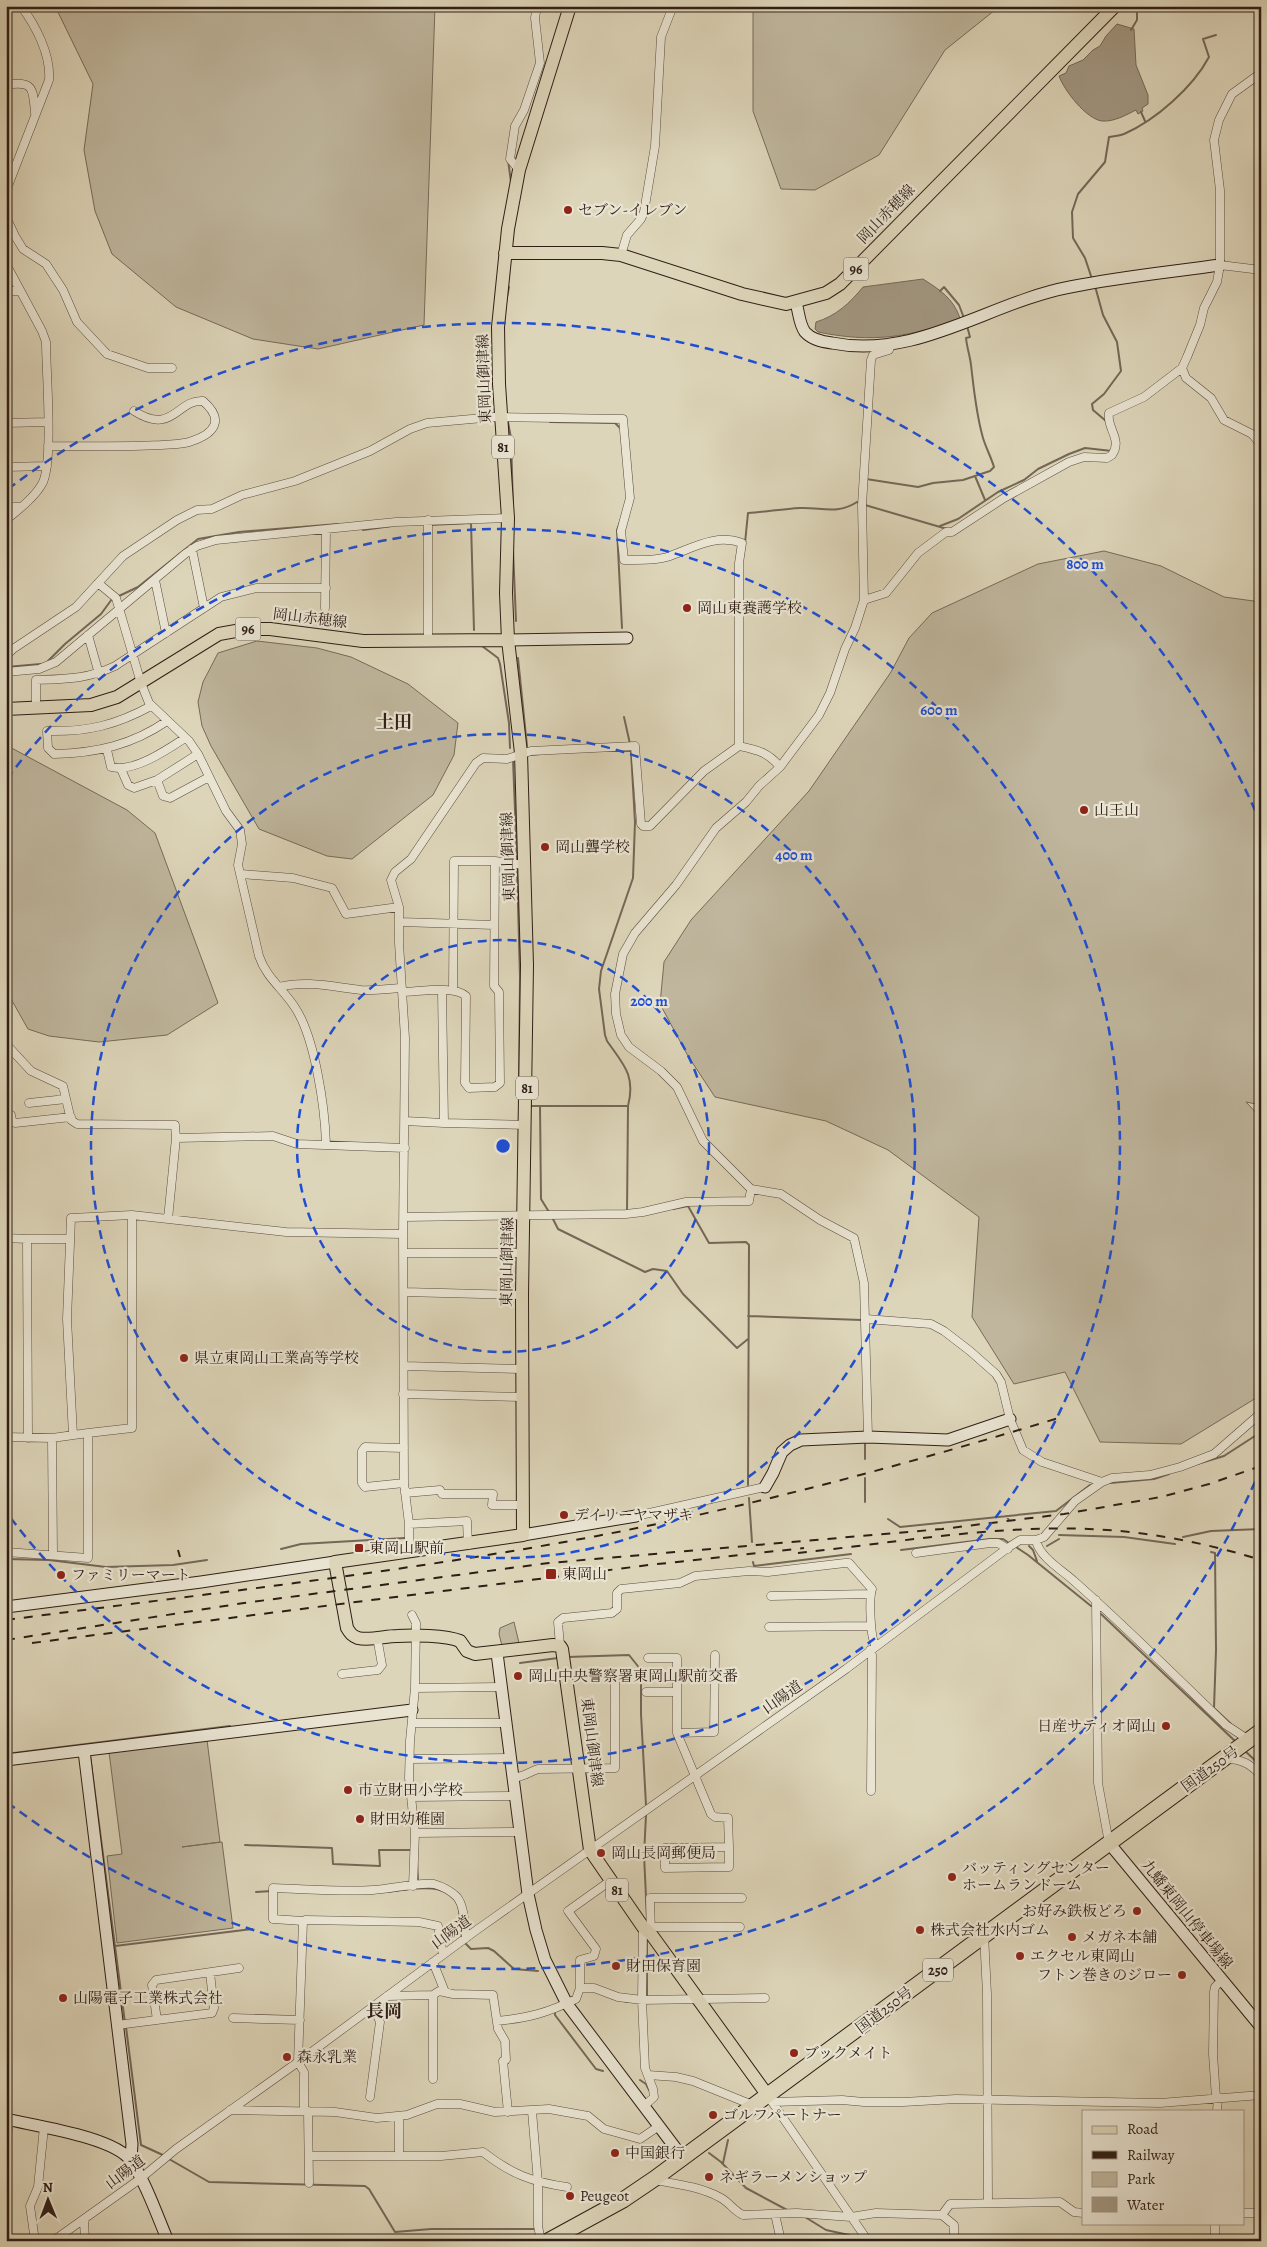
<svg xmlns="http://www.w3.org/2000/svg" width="1267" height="2247" viewBox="0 0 1267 2247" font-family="Alegreya,'Noto Serif JP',serif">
<rect width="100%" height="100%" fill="#ddd5b9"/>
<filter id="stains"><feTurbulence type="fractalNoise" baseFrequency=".004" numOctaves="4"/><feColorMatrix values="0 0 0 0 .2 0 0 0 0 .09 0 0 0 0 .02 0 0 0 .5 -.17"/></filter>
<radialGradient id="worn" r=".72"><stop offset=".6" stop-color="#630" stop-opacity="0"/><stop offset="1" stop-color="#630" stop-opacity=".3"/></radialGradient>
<path fill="#bfb69d" stroke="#776a5a" d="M55,6H435L424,325L318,349L253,339L176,307L112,254L95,211L84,150L93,84Z
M753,6H1000L945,50L879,155L815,190L781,189L753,111Z
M1104,551L1161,566L1224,597L1261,602V1105L1246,1102L1261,1118V1395L1181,1444L1100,1442L1065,1372L1014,1384L972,1317L979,1217L888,1150L826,1121L715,1097L688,1056L660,1004L664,962L691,920L809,791L891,672L909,638L932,613L1038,564Z
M257,641L317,648L351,657L408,684L458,723L454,755L433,795L352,859L327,856L259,829L211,746L202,726L198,702L203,682L218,653Z
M6,745L127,810L155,833L218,1003L167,1035L99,1042L49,1036L28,1029L6,990Z
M514,1622L519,1643L502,1646L499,1634L500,1628Z
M207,1740L220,1842L182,1847L222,1842L233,1928L117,1943L107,1856L122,1854L109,1752Z"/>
<path fill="#a29782" stroke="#746757" d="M1117,24L1134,29L1136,65L1148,95V104L1142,108L1143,111L1138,114L1136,110C1126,115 1114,122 1102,121C1086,119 1064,90 1059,76L1066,73L1069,66L1083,60L1093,50L1100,46L1106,36Z
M923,279C940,290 953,298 960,318C910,338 871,343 818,332L815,329L816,322C836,316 850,303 863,287Z"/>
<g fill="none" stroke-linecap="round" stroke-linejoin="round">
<path stroke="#746757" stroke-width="2" d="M1131,30L1137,20V6
M1141,112L1145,121
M508,160L511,182
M1092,279L1085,258L1073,238L1072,212L1078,194L1105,162L1109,137C1114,136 1119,136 1124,134C1156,120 1193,87 1209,57L1203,39L1216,35
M1095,286L1103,315L1117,342L1121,371L1104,394L1092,404L1093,410L1106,421
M940,291L944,287L959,305L964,318
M506,302L509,287
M967,326L970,337L966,338C967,348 970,356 971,365C974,390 976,414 983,438C986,448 991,457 994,467L990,471L975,476L985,500
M508,422L511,438L513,507
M550,422L615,423L620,428
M866,479L918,487L933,483L963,480L975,476
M865,505L947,529
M621,519L617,530L622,628
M430,525L471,523L474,630
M940,526L958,519L998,492L1024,480L1038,469L1069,454L1085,448L1112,451
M363,530L392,526
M745,543L748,513C765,512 782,509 800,508C821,507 837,515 857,502L861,503
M513,549L516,621
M119,596L138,587L198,539L239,532L338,524
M482,646L498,658L500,664L509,723L510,748
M518,658L527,746
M48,661L65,644L101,614L112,599
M6,667L41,664
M624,717L630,744
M603,751H631L635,822L633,878L601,971L599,989L605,1035L607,1041C623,1064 636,1075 628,1106L627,1212
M528,755L541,754
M513,760L517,860
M517,868L520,977L519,1083
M531,1106H628
M540,1106L541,1199L549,1212
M673,1209L688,1206L709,1243L746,1242L749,1245L748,1485
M552,1217L558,1229L645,1272L653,1269L667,1271L683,1294L737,1348L748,1339
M748,1316L862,1320V1322
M865,1459V1444
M1197,1464L1224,1456L1261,1432
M865,1478V1502
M1110,1483L1154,1479L1169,1474
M749,1498L752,1542
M1006,1516L1009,1520
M888,1519L900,1527L1056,1511L1090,1485
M1059,1535L1124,1537L1175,1544
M1183,1537L1211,1531L1261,1529
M1029,1546L1033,1550L1037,1561
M1047,1546L1059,1539
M1016,1547L1028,1555L1091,1606
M281,1549L301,1544L405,1538
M901,1550L990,1539H1003L1009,1543
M1211,1552L1215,1553L1216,1650L1214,1708L1231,1724
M6,1559L49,1560L106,1567L173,1565L207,1560
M753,1562L754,1566L851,1554
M1101,1614L1236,1742
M567,1657L629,1655L641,1670V1714L646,1805
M520,1663L558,1658
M1244,1750L1261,1766
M6,1754L230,1726
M90,1755L125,2023
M646,1815L644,1855L647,1918
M245,1845L332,1848L333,1864L380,1866L379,1850H412
M417,1862L418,1879
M256,1892L272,1891
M386,1892C406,1890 449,1879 458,1906C461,1915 460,1927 462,1937
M465,1943L471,1949L488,1948L494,1951L514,1969L538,1971
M115,1946L252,1929
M647,1996V1939
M611,1998L628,2002
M555,2011V2015L596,2069L603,2071
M126,2027L141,2145L165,2156
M640,2080L646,2084L649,2090
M709,2153L721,2162L746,2188L789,2211
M169,2159L209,2182L365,2186L369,2189L395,2232L431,2229H535
M723,2163L728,2140
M805,2217L826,2230L849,2235L857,2241"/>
<g stroke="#5a4c3f" stroke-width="9">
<path id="street" d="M6,85C34,80 33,89 35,113
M519,170L510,159L515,126L524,110L540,63L535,18L537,6
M6,191L49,80C51,55 36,26 21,6
M6,217L15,236L23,249L46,264L63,290L77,322L107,354L148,368H172
M621,255L627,235L641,219L644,212L655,146L661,37L673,6
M6,264L42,331L46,342C46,371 54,464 42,484C34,498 18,510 6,520
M1220,265L1261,270
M6,291H20
M1182,368L1186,378L1211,398L1224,420L1252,434L1261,445
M6,423L48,422
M48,446C86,446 123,447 161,445C171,444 182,445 192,441C216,433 224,419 203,401C177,399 173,436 134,411
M6,467L47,466
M6,507H21
M428,520V641
M192,549L204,608
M155,580L166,633
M98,583L116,598L141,683L149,703L189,741L198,754L226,811L240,830L242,844L238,865L259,956C266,977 282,988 294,1006C315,1036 325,1108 326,1145
M864,600L886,593L918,553L946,532H952L1004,498L1069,462L1084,457L1107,458L1112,455C1123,439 1106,428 1109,413L1144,397L1182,368L1187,357L1200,325L1204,308L1217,282L1220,265V190L1214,140L1219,120L1232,94L1261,73
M325,608L326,529
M88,635L99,674
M6,656L13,649L76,607L123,556L177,520L197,510L212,509L242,495L295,481L370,451L410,429L427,423L494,417L623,419L630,498L621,531L624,560C638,560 653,561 667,557C691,549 715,533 742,543L739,563V746L704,771L650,826H643L641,824L635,746L531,751L507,759L483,758L476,763L411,859L395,872L391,880L399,907V943L405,1038L403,1234L404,1483L409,1524V1552
M6,672L39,669L56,662L185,554L197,546L216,540L396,522L508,518
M151,706C116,725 88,732 47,731L48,748L54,754C97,753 132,745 167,721
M36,708V680C66,679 88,679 115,666L221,597L256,588H326
M739,746C757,750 768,752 780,767
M107,750L111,767C133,773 167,750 185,738
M121,769L128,785L134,788L157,780L198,754
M157,780L163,796L170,798L209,777
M241,874L293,878L332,888L346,914L399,907
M400,922L494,925
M279,987C307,980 333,987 361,990C374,991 388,989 401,988
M453,990L454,861H495L524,865
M402,992C418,992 455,985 466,996L465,1083L469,1088L495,1087L500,1083L499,992L494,986L495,861
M6,1044L31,1071L63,1086L71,1120L77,1124L175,1125L176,1138L168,1219
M29,1103L66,1099
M6,1115H11L12,1121L15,1123L71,1117
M405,1121L444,1123L442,990
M444,1123L526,1125
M176,1138L273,1136L297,1144L405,1148
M404,1217L626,1214L643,1212L686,1202L749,1201L751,1189
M6,1238L27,1239L28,1438
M27,1239H69
M404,1253H523
M404,1292L522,1295
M866,1319L931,1324L944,1331L970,1351L996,1374L1001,1382L1010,1419L1023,1450L1042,1462L1102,1482
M404,1366L522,1369
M403,1394L522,1397
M88,1433L132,1428V1215
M73,1435L67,1319L71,1218L132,1215L286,1232L403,1234
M6,1437L52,1438L53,1555
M868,1437L864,1283L854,1238L820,1220L781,1194L751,1189L703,1141L677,1087L661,1071L629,1047L621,1035L616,1014L615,994L623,954L635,933L676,885L716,828L746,802L759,786L780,767L819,715L830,693L845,649L855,628L864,600L862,505L871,360L873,355L889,350L891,344
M404,1448L365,1447L362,1451V1483L365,1487L404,1483
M405,1493L440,1490L442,1494H493L492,1505H522
M636,1516L765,1487
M409,1524L467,1521L468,1545
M1036,1540C1039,1557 1062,1570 1074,1581C1126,1627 1176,1677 1226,1725L1249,1740
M6,1552L88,1558V1433L52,1438
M916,1553L990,1543H998L1008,1549
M771,1596L870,1594
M1096,1600L1098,1783L1109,1843
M412,1615L416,1623L415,1688L410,1741L409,1778L415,1833L413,1886
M769,1627L871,1626
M560,1646L558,1622L563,1618L612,1613L617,1609V1593L621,1589L680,1583L695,1576L749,1571L768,1572L845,1563H849L872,1589C869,1598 870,1639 876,1646
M870,1650L872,1655L871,1791
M648,1658H677V1733L711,1814L715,1817L728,1818L729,1847
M342,1674L378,1670L382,1665L377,1637
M415,1688L501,1687
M646,1692H677
M412,1723H506
M677,1733L714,1732L715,1655
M410,1759L511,1758
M1226,1759C1242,1759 1250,1764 1261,1775
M513,1778C523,1777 529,1772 538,1769L615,1768V1683
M412,1797L515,1796
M415,1833L520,1832
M729,1847V1867L665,1868V1848Z
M303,1921L305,1920L419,1922L438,1926L443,1955
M643,1927L642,2000L645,2068L653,2089L654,2097L644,2106
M650,1927H740
M651,1934L650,1898H742
M984,1935L987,1994L988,2203
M433,1962L445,1992
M580,1988H594L618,1997L642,2000L765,1998
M387,1996L433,1995L439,1991L453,1994L493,1995L498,2029L505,2041L506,2060L503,2061L508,2112
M233,2018L300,2020
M157,2020L152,1985L156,1980L239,1968
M497,2021C528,2018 547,2013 576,1999L580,1988V1960L594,1956L596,1949L568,1911L610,1881
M117,2025L212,2013L214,2008L210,1973
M648,2075L676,2077L693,2081L755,2106
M433,2079V1995
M370,2097L380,2022L373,2006
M1216,2098L1213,2054L1214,1992L1215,1987L1222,1980
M770,2099L868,2241
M772,2102L842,2100L864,2102H903L956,2099L1160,2103L1261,2095
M230,2110L335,2112L377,2118L407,2115L437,2104H460L495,2112L549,2109L588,2116L604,2129L640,2139L659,2126
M304,2111V2072L298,2062L303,1921L273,1919V1888C306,1889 340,1892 373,1890C390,1889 419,1882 434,1884C441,1886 451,1891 457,1897C465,1907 464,1925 466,1938
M308,2111L309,2183
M532,2111L538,2183V2226L541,2241
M1217,2111L1218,2097
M6,2150L9,2119
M309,2156H441L483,2152C511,2174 532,2182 567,2187
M399,2156V2116
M655,2180C677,2184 701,2187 721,2198C730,2203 734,2211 743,2215L797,2213L851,2217L876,2213L942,2215L950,2204L1060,2202L1074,2212L1083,2213
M1243,2213H1261
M775,2214L781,2241
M942,2215L954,2225V2241
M84,2220L85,2241
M1215,2223V2241
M35,2241L30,2206L38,2187L44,2127
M53,2241L140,2179L176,2149L298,2062L478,1929L846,1669L1009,1547L1020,1540H1036L1044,1537L1075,1501L1102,1482L1112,1478L1150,1475L1180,1467L1214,1454L1261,1413"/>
</g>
<g stroke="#2f1e16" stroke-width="13">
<path id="secondary" d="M796,303C799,312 799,324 805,332C812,340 823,342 832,343C917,360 990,302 1070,287C1119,277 1170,272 1220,265
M508,640L627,638
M765,1487L773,1473L782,1452L790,1445L801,1440L868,1437L948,1440L1010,1419
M523,1535L636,1516
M6,1607L201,1582L335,1562
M497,1653L528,1894L536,1930L545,1960L567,2004L683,2158
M84,1751L132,2144L131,2159
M6,1760L412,1710
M1109,1843L1261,2027
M6,2119C35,2126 115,2137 131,2161C145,2180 158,2218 168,2241"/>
</g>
<g stroke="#2f1e16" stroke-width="14">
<path id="primary" d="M570,6L519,170L508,229L498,327L499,384L508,518L506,593L508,640L521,753L527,965L522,1295L523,1535L335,1562L347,1628C350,1633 352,1636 358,1638C370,1641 385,1636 397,1636C412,1635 446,1635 460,1641L467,1651L475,1654L553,1645L560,1646L562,1649L590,1850L643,1927L651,1934L768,2096
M505,253H602L621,255L742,294L786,304L826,293L840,284L855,269L1115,6
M6,709L91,705L117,697L219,634L247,629H270L363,641L508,640"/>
</g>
<g stroke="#2f1e16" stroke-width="17">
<path id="highway" d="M548,2241L623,2200L654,2179L1261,1731"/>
</g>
<use href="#street" stroke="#e9e4d2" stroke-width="8"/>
<use href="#secondary" stroke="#e9e4d2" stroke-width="11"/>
<use href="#primary" stroke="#ddd5b9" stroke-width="12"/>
<use href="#highway" stroke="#ddd5b9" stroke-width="15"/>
<path stroke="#2f1e16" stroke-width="2" stroke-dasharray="9 9" stroke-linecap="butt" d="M178,1550L180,1557
M798,1553C892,1543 995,1525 1089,1529C1147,1531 1206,1543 1261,1560
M6,1620C188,1596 372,1576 553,1544C725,1514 894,1468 1062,1417
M6,1640L244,1603L549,1563L942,1529L1064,1514L1161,1497L1209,1484L1261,1466
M32,1643L649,1565L804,1548"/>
</g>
<g fill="none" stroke="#1d4ed8" stroke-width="2.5" stroke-dasharray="9 6">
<circle cx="503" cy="1146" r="206"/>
<circle cx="503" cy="1146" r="412"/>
<path d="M7 779A617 617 0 1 1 7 1513"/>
<path d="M1261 1468A823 823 0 0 1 8 1803M8 489A823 823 0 0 1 1261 824"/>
</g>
<g fill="#8f2418" stroke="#e9e4d2" stroke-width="2">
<circle cx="568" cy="210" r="5"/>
<circle cx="687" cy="608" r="5"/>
<circle cx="1084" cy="810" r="5"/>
<circle cx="545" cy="847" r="5"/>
<circle cx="184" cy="1358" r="5"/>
<circle cx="564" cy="1515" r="5"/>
<rect x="354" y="1543" width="10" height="10" rx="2.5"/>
<rect x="545" y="1568" width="12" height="12" rx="2.5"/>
<circle cx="61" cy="1575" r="5"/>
<circle cx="518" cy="1676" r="5"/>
<circle cx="1166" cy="1726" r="5"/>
<circle cx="348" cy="1790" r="5"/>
<circle cx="360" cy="1819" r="5"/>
<circle cx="601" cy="1853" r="5"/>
<circle cx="952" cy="1877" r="5"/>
<circle cx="1137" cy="1911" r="5"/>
<circle cx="920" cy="1930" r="5"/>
<circle cx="1072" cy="1937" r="5"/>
<circle cx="1020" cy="1956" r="5"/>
<circle cx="616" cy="1966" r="5"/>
<circle cx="1182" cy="1975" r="5"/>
<circle cx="63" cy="1998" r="5"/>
<circle cx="794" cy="2053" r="5"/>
<circle cx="287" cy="2057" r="5"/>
<circle cx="713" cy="2115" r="5"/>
<circle cx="615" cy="2153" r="5"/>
<circle cx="709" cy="2177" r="5"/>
<circle cx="570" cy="2196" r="5"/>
</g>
<g text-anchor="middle" stroke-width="4.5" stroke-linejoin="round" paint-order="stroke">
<g fill="#e9e4d2" stroke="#67594e" stroke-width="1">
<rect x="843.5" y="257.5" width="25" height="23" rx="4"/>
<rect x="492" y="435.5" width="22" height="23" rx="4"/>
<rect x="235.5" y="617.5" width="25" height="23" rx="4"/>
<rect x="516" y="1076.5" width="22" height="23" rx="4"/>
<rect x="606" y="1878.5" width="22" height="23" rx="4"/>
<rect x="923" y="1958.5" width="30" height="23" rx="4"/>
</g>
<g font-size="14" font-weight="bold" fill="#2f1e16">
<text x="856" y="274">96</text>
<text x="503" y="452">81</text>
<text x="248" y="634">96</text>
<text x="527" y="1093">81</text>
<text x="617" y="1895">81</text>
<text x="938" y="1975">250</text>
</g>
<g font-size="15" fill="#2f1e16" stroke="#e9e4d2" text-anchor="start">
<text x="578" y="215">セブン-イレブン</text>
<text x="697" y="613">岡山東養護学校</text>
<text x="1094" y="815">山王山</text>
<text x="555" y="852">岡山聾学校</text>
<text x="194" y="1363">県立東岡山工業高等学校</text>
<text x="574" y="1520">デイリーヤマザキ</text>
<text x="369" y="1553">東岡山駅前</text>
<text x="562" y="1579">東岡山</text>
<text x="71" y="1580">ファミリーマート</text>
<text x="528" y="1681">岡山中央警察署東岡山駅前交番</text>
<text x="1156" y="1731" text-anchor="end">日産サティオ岡山</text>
<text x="358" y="1795">市立財田小学校</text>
<text x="370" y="1824">財田幼稚園</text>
<text x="611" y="1858">岡山長岡郵便局</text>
<text x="962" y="1873">バッティングセンター<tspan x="962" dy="17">ホームランドーム</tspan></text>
<text x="1127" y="1916" text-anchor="end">お好み鉄板どろ</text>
<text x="930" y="1935">株式会社水内ゴム</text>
<text x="1082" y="1942">メガネ本舗</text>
<text x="1030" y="1961">エクセル東岡山</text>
<text x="626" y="1971">財田保育園</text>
<text x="1172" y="1980" text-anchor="end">フトン巻きのジロー</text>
<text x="73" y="2003">山陽電子工業株式会社</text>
<text x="804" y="2058">ブックメイト</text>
<text x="297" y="2062">森永乳業</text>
<text x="723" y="2120">ゴルフパートナー</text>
<text x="625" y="2158">中国銀行</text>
<text x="719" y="2182">ネギラーメンショップ</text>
<text x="580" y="2201">Peugeot</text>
</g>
<g font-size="15" fill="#2f1e16" stroke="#e9e4d2">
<text transform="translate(886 214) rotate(-46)" y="5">岡山赤穂線</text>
<text transform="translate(484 379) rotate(-92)" y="5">東岡山御津線</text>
<text transform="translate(310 618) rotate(7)" y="5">岡山赤穂線</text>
<text transform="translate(508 857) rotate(-92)" y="5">東岡山御津線</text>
<text transform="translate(507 1262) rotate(-89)" y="5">東岡山御津線</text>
<text transform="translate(782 1697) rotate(-35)" y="5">山陽道</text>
<text transform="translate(592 1742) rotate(83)" y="5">東岡山御津線</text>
<text transform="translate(1210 1769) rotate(-36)" y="5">国道250号</text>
<text transform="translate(1187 1914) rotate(51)" y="5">九蟠東岡山停車場線</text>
<text transform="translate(451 1932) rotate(-36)" y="5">山陽道</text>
<text transform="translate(884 2010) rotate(-37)" y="5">国道250号</text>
<text transform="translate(125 2172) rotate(-37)" y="5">山陽道</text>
</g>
<g font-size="18" font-weight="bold" fill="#2f1e16" stroke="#e9e4d2">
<text x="394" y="728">土田</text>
<text x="384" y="2017">長岡</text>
</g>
</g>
<circle cx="503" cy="1146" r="8" fill="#1d4ed8" stroke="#e9e4d2" stroke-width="2.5"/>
<g font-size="15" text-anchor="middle" font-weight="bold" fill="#1d4ed8" stroke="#e9e4d2" stroke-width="4.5" stroke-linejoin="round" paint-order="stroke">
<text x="1085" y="569">800 m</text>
<text x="939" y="715">600 m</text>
<text x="794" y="860">400 m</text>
<text x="649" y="1006">200 m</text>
</g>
<rect width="1267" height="2247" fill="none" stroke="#ddd5b9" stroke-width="25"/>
<rect x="8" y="8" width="1252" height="2232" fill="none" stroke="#2f1e16" stroke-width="2.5"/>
<rect x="12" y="12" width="1242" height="2222" fill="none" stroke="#2f1e16"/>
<rect x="1082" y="2110" width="162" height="115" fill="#e9e4d2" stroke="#9f9587"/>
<rect x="1092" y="2126" width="25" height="8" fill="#ddd5b9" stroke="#9f9587"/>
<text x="1127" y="2134" font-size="15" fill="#2f1e16">Road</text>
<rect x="1092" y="2151" width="25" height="8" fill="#2f1e16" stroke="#9f9587"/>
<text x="1127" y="2160" font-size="15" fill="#2f1e16">Railway</text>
<rect x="1092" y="2172" width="25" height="15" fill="#bfb69d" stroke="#9f9587"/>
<text x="1127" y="2184" font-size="15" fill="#2f1e16">Park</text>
<rect x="1092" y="2197" width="25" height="15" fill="#a29782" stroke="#9f9587"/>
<text x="1127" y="2210" font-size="15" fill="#2f1e16">Water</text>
<g transform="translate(48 2200) rotate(359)" stroke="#e9e4d2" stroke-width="4" paint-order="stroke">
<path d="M0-4L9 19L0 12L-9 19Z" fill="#2f1e16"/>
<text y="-8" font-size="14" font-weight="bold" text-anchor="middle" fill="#2f1e16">N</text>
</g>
<rect width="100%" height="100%" filter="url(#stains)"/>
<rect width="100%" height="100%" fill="url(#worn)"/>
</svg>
